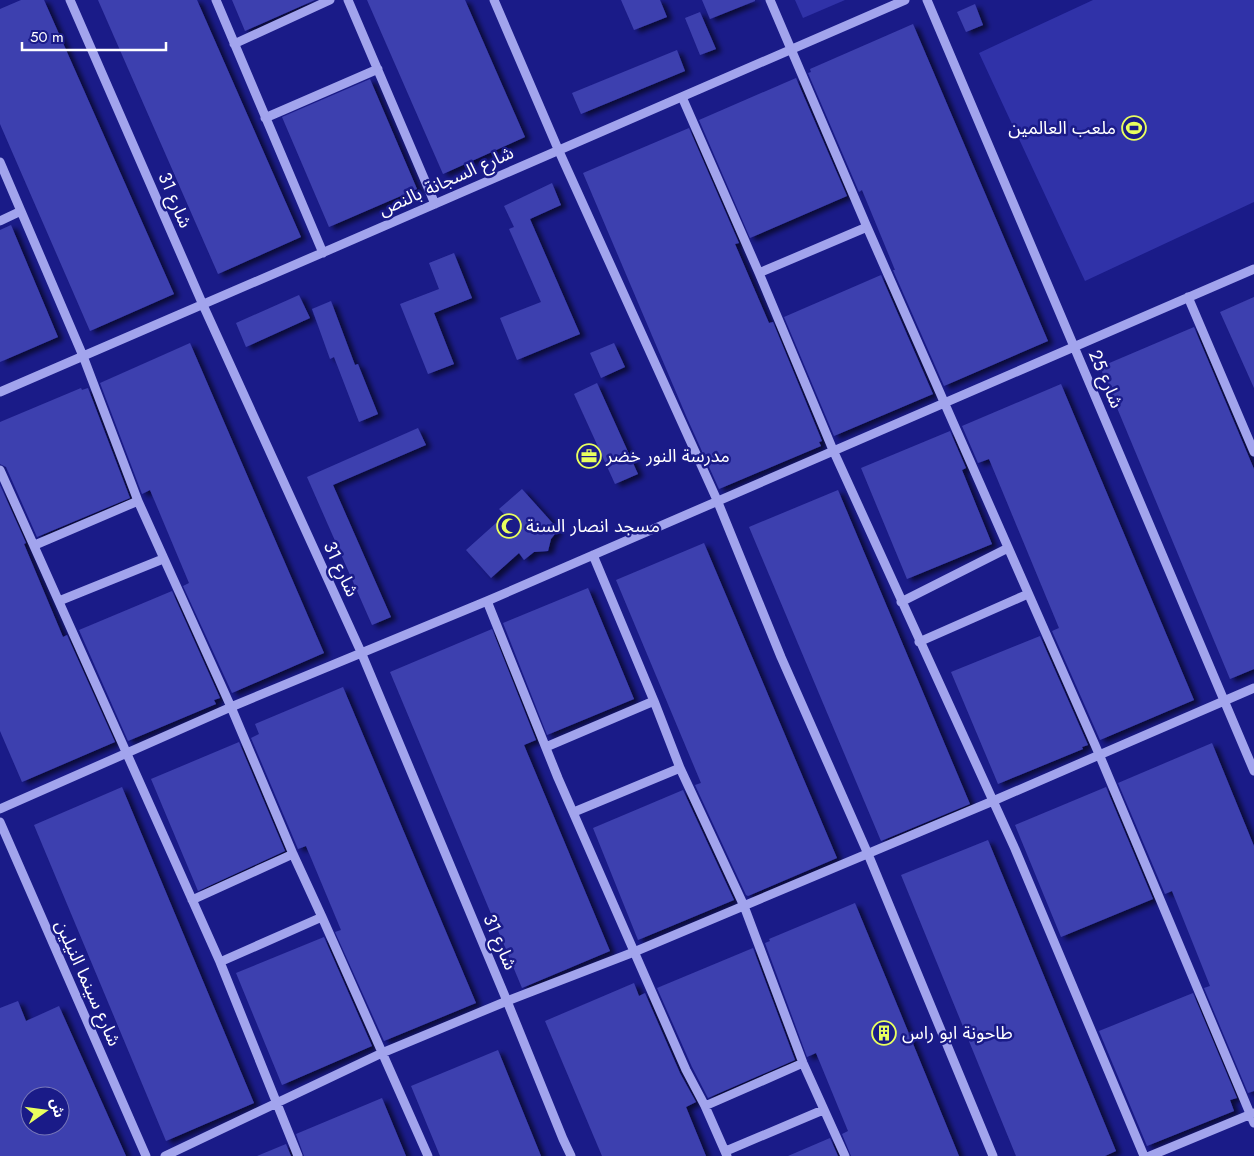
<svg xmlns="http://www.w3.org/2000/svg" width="1254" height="1156" viewBox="0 0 1254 1156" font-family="Jost,'Noto Sans Arabic',sans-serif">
<defs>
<filter id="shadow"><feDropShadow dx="5.5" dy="3" stdDeviation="2.5" flood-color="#0009"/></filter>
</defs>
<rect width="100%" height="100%" fill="#1a1b88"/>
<path fill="#3032a8" d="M795,0H845L803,18Z
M1093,0H1254V202L1085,281L979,53Z"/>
<path fill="#3e40af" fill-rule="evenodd" filter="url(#shadow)" d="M21,0H44L174,294L90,331L0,124V9Z
M98,0H197L301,237L218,274Z
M232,0H315L245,31Z
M367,0H465L525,137L443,174Z
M621,0H660L667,17L634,30Z
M702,0H755V1L710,19Z
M975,4L983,25L966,32L957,12Z
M700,12L716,49L700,55L685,18Z
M913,24L1048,341L944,386L893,270H895L862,190L859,192L808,73L811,72L810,69Z
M677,50L685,71L581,114L572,93Z
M796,78L847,196L750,238L699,120Z
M370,79L417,189L329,227L282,117Z
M689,128L739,243L735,244L769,323L773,322L822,441L819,442L821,446L719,489L687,418L583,173Z
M552,183L561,205L530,219L580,334L517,360L500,318L541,302L509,229L514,227L504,206Z
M11,225L58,337L0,362V230Z
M454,253L472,298L434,313L454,364L428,374L400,304L439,289L429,263Z
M881,275L933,394L834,436L784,317Z
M299,295L310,318L246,347L236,323Z
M1254,297V388L1220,312Z
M331,301L355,365L358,364L378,414L359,422L334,357L330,359L312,309Z
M1194,327L1254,469V669L1230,679L1100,367Z
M190,343L324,653L232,693L183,586L189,583L150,490L142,494L100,383Z
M614,343L625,367L601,378L590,353Z
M597,383L638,474L615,484L574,394Z
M1061,384L1194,700L1100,740L1052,631L1059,628L989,459L978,463L962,426Z
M81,388L82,390L88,388L130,498L37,537L6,467L0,464V422Z
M418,428L426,445L333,485L391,617L372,625L307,477Z
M950,431L966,468L962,470L992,544L907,579L861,468Z
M0,485L26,543L24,544L63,637L67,635L115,742L22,782L0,731Z
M522,489L557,528L555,534L551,539L548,551L534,552L524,560L519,553L491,578L466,550L505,515L499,509Z
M838,490L970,804L881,841L749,527Z
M704,543L837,858L748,896L746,895L695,785L701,783L616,580Z
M588,588L634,699L547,735L503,623Z
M172,591L220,698L214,700L216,704L128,741L79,630Z
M492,629L536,740L524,745L610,951L522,988L390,672Z
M1040,636L1088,745L1082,747L1083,749L998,784L951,672Z
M343,687L476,1003L384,1041L335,932L341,930L306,846L298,849L251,738L259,734L255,724Z
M239,742L285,851L198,891L151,779Z
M1212,743L1254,846V1091L1248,1093L1204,988L1210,986L1172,891L1165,894L1118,783Z
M122,787L254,1103L166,1141L34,825Z
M1106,787L1153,899L1061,937L1015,825Z
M683,790L734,900L638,940L593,828Z
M988,840L1116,1151L1105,1156H1016L901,875Z
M855,903L898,1007L959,1156H851L842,1134L848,1131L816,1053L807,1057L765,943L770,941L769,939Z
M324,937L372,1046L282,1085L236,973Z
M753,948L795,1060L708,1098L692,1067L657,988Z
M634,983L639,996L645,993L680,1073L696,1102L686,1107L706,1156H602L545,1021Z
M1193,993L1237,1098L1230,1100L1234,1111L1147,1146L1099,1031Z
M18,1001L26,1021L59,1006L126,1156H0V1008ZM30,1096H60V1126H30Z
M498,1050L541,1156H440L411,1086Z
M382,1098L406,1156H304L296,1134Z
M830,1138L838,1156H788Z
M286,1144L291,1156H257Z"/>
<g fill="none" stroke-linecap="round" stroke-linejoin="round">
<path stroke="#a2a4ed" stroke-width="9" d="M70,0L203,305L361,652L507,1001L563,1139L571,1156
M216,0L323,253
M348,0L435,204
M494,0L558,149L717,500L781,657L868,854L993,1156
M770,0L867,227L1099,754L1254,1123
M927,0L1254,771
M234,44L330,0
M682,97L759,273L833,450L1015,849L1144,1156
M265,118L378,69
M0,162L83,356L138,501L231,707L293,854L322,917L428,1156
M0,221L21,211
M759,273L867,227
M1188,297L1254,452
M0,392C302,262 603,131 905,0
M0,470L220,962L298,1156
M35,545L138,501
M593,555L654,701L680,768L744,906L803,1063L845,1156
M59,601L163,559
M487,601L558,778L686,1070L705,1106L727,1156
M901,602L1008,548
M919,642L1028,594
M546,747L654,701
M0,809L231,707L487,601L1254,269
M574,812L680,768
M0,822L146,1156
M192,900L293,854
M220,962L322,917
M705,1106L803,1063
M726,1151L823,1110
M165,1156L382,1053L507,1001L634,952L993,801L1254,688
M1150,1156L1254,1113"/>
</g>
<defs>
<g id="stadium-ring" transform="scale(1.25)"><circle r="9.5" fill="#1a1b88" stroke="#e9ff5e" stroke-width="1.5"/><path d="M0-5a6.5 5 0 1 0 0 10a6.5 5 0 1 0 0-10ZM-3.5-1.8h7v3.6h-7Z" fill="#e9ff5e"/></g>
<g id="office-ring" transform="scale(1.25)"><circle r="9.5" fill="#1a1b88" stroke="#e9ff5e" stroke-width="1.5"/><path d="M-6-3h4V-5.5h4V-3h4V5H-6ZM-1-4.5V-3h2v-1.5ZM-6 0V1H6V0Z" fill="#e9ff5e"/></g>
<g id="mosque-ring" transform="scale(1.25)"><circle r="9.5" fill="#1a1b88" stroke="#e9ff5e" stroke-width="1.5"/><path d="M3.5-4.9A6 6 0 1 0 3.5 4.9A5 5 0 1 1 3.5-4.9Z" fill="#e9ff5e"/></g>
<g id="building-ring" transform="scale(1.25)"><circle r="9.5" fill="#1a1b88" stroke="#e9ff5e" stroke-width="1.5"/><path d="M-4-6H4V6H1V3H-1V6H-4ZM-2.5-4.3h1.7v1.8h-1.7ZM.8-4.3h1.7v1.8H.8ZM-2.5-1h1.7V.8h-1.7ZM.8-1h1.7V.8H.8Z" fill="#e9ff5e"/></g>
</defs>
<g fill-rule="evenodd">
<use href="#stadium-ring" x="1134" y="128"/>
<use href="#office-ring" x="589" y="456"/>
<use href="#mosque-ring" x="509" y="526"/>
<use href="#building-ring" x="884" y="1033"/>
</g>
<g text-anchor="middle" stroke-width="5" stroke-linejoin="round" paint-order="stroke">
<g font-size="18" fill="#fff" stroke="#1a1b88" text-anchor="start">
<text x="1116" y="134" text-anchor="end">ملعب العالمين</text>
<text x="606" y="462">مدرسة النور خضر</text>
<text x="526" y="532">مسجد انصار السنة</text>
<text x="902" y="1039">طاحونة ابو راس</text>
</g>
<g font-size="18" fill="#fff" stroke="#1a1b88">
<text transform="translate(446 181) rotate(-24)" y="6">شارع السجانة بالنص</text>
<text transform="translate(175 200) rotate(67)" y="6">شارع 31</text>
<text transform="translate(1106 379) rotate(67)" y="6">شارع 25</text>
<text transform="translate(341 569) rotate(65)" y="6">شارع 31</text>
<text transform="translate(500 942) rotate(67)" y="6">شارع 31</text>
<text transform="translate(88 983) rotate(66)" y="6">شارع سينما النيلين</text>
</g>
</g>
<g transform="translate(45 1111) rotate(76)"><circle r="24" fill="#1a1b88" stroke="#7676b8"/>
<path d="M0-4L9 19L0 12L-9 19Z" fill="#e9ff5e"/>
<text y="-8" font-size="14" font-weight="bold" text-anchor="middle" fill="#ffffff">ش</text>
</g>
<path d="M22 42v8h144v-8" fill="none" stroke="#ffffff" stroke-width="2.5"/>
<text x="30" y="42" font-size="15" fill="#ffffff" stroke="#1a1b88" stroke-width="4" paint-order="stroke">50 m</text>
</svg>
